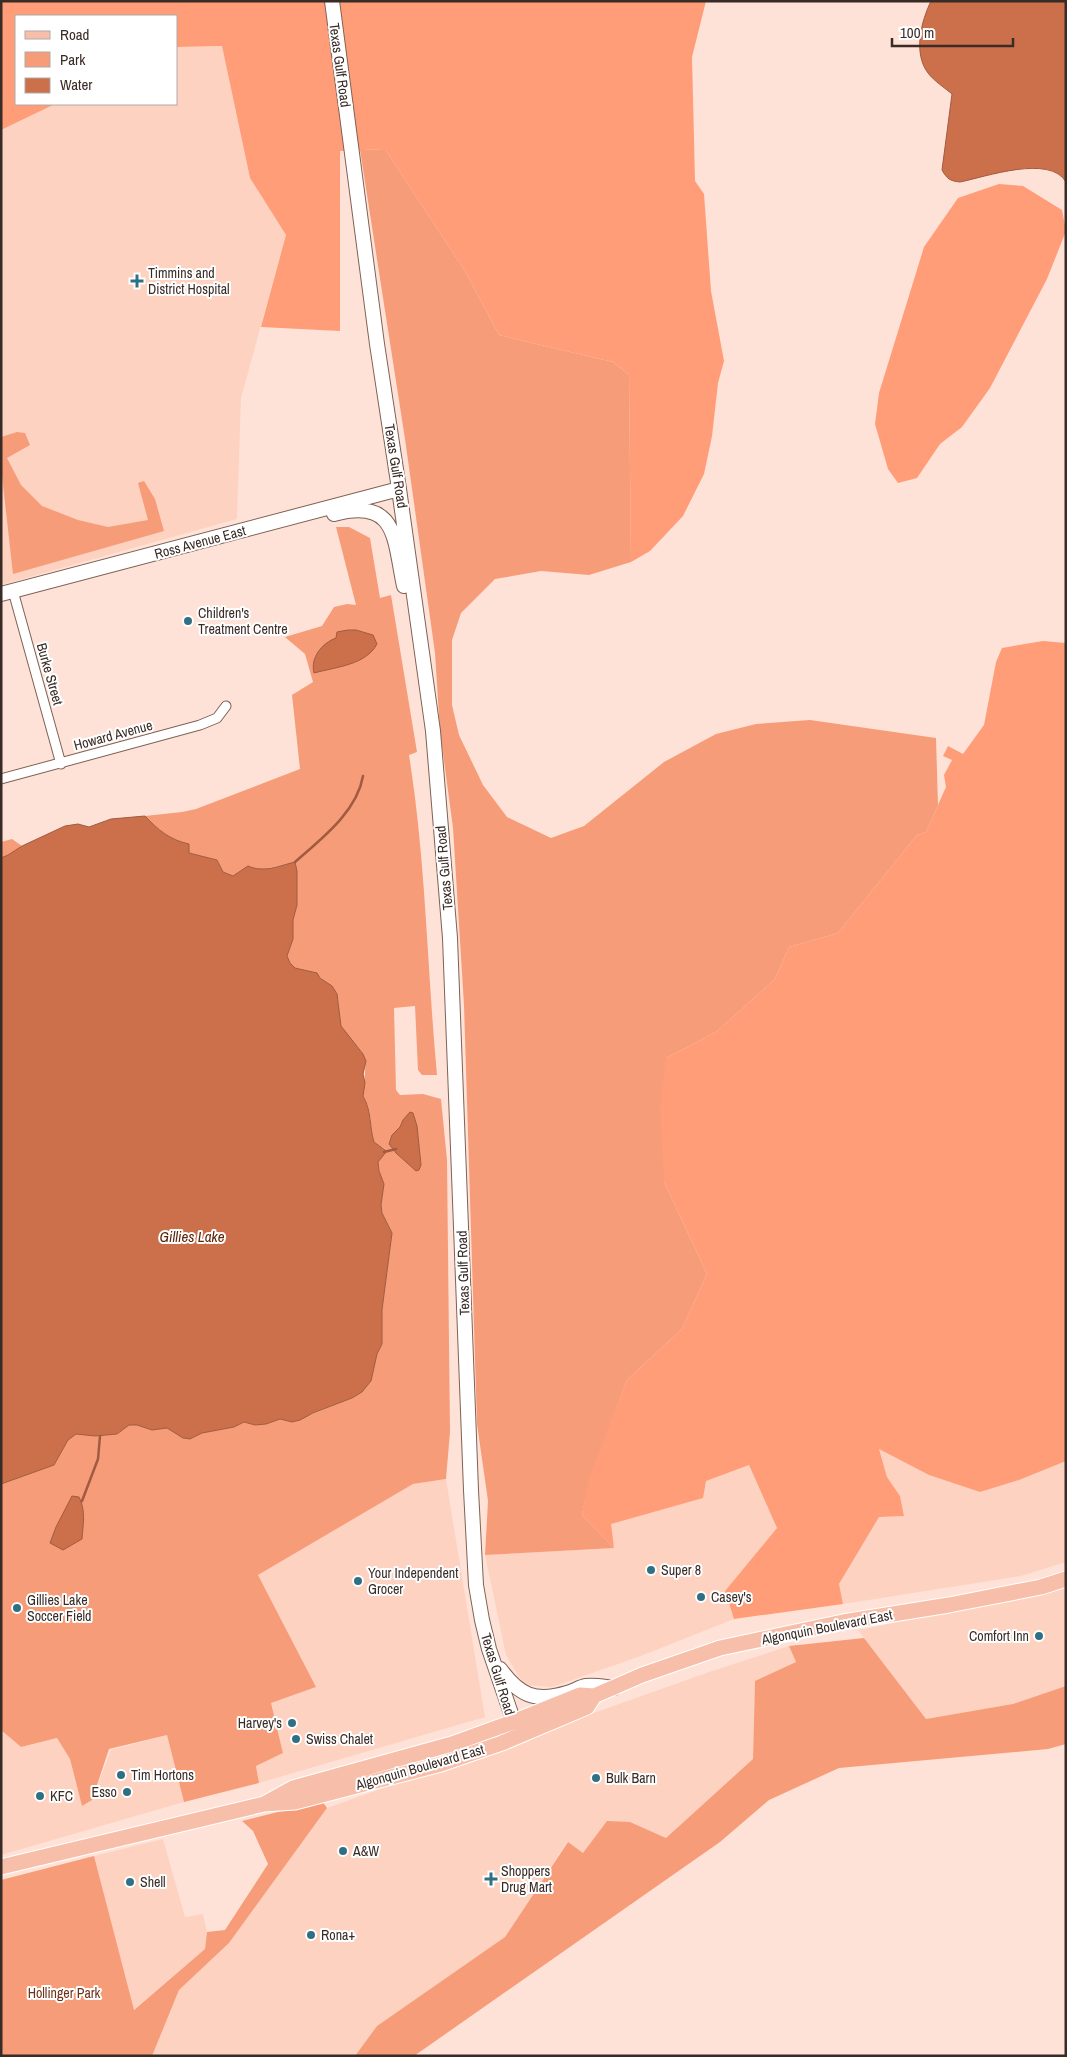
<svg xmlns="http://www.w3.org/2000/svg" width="1067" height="2057" viewBox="0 0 1067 2057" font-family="'Archivo Narrow',sans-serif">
<rect width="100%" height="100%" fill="#ffe2d7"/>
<path fill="#fdd2c1" d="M222,46L250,178L286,235L241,398L237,519L1,585V130L55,104H176V47Z
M879,1449L929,1475L980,1492L1019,1480L1066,1461V1562L1021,1576L843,1604L839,1584L879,1517L904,1516L900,1496L887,1477Z
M749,1465L777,1528L725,1591L734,1619L641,1656L552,1687L524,1685L506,1655L485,1555L614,1548L610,1524L702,1498L706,1481Z
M446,1479L485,1717L259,1783L256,1766L283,1753L271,1703L316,1687L258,1575L413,1484Z
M1066,1587V1686L1010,1705L926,1719L858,1630L1045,1593Z
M789,1646L796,1662L755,1682L753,1759L666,1838L630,1822L583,1853L567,1842L505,1937L377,2026L355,2056H152L179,1990L229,1943L327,1808L709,1672Z
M1,1730L21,1747L57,1738L70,1759L82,1806L92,1800L111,1750L167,1735L184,1802L1,1855Z
M163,1839L185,1917L203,1914L207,1932L205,1949L133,2010L94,1856Z"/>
<path fill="#f79c78" d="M385,149L465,271L499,335L613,362L629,375L631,562L589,575L541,571L495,579L461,613L452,640V705L459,735L483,785L507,817L551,838L584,826L664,762L716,734L756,724L810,720L936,738L938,805L926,832L917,835L838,933L789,947L775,979L716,1032L666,1058L664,1182L707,1274L682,1329L627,1380L589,1481L582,1515L614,1548L485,1555L488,1501L477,1424L464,1005L453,828L440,731L435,653L405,439L360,150Z
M17,432L25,433L30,445L7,458L21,485L42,506L78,520L108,527L148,520L138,483L144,481L155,499L164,531L13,574L1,467V437Z
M336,527H349L370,538L380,598L391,595L417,752L409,755C426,860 427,969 437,1075H422L418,1070L415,1006L394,1008L396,1090L400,1095L423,1094L441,1099L447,1160L450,1432L446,1479L413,1484L258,1575L316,1687L271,1703L283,1753L256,1766L259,1783L184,1802L167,1735L109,1749L92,1800L82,1806L70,1759L57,1738L21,1747L1,1730V1484L54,1465L68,1440L76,1434L95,1436L117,1434L129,1425H137L152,1430L167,1428L183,1438L190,1439L202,1433L234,1427L244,1422L255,1425L266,1424L280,1419L292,1422L352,1398L362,1392L371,1381L377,1354L382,1344V1310L392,1233L382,1213L381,1205L384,1184L379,1171L378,1162L385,1149L374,1142C369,1126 373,1111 363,1096C363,1085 368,1064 363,1054C358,1045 345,1037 341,1026C337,1016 341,1002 335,992C331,984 322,981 316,973L295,968L290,963L287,956L293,939V920L297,905V871L295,863L257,870L248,867L233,876L223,872L217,860L189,853V844C170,840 158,830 145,816L182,812L196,809L300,769L292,695L313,682L305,654L285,637L322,626L334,607L347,604L356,605Z
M12,839L22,846L8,855L1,858V842Z
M864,1638L926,1719L1013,1704L1066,1686V1744L1048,1749L839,1768L769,1800L720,1842L414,2056H355L377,2026L505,1937L568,1842L583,1853L607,1821L630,1822L666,1838L753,1759L755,1681L796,1662L789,1646Z
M322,1801L327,1808L229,1943L179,1990L152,2056H1V1880L94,1856L134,2010L205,1949L207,1932L225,1930L268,1864L253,1831L242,1821Z"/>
<path fill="#fe9d77" d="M1,1H706L692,57L695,181L704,194L711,291L724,361L718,383L712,436L704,474L683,516L650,551L631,562L629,375L613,362L499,335L465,271L385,149L340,151V331L261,327L286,235L250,178L222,46L176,47V16H16V104H55L1,130Z
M999,184L1023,186L1062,210L1066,231L1047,279L990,388L962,427L940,444L917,478L898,483L888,469L875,424L879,393L924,247L958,198Z
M1043,641L1066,643V1461L1019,1480L980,1492L929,1475L879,1449L887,1477L900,1496L904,1516L879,1517L839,1584L843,1604L734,1619L725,1591L777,1528L749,1465L706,1481L703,1498L611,1524L614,1548L582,1515L588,1481L627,1380L682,1329L707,1274L664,1182L660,1109L666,1058L716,1032L775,979L789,947L838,933L917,835L926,832L946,787L944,775L952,760L943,756L948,746L963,754L984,725L996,662L1002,648Z"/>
<path fill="#cc704b" stroke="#a05b40" d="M931,1H1066V182C1050,154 985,177 960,182C950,181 947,179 942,170L952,94C945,88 934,81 928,73C913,53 921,22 931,1Z
M348,630H356L373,635L377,644C366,665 336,667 314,673C310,658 322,643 336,638L337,632Z
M145,816C158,830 170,840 189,844V853L217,860L223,872L233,876L248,866C263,873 279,866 295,862L297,871V905L293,920V939L287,956L290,963L295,968L317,973L320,978L332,986L337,994L341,1026L363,1054L366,1061L363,1074L365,1083L363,1096C372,1111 369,1126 374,1142L385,1150L386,1152L378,1162L379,1171L384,1184L381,1205L382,1213L392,1233L382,1310V1344L377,1354L371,1381L362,1392L352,1398L313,1413L300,1420L292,1422L280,1419L266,1424L255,1425L244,1422L234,1427L202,1433L190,1439L183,1438L167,1428L152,1430L137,1425H129L117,1434L95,1436L76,1434L68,1440L54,1465L1,1484V858L8,855L22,846L65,826L78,824L89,827L111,819Z
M410,1112L413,1113L417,1126L421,1165L419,1170L416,1171L396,1153L389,1144L392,1135L400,1127L403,1120Z
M72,1496L79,1497C86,1510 83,1525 82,1539L63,1550L50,1543L56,1527Z"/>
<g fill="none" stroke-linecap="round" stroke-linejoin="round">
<path stroke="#a05b40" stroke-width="2.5" d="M295,862C321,839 357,812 363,776
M384,1152L396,1149
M82,1501L98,1459L100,1436"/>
<g stroke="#7f6155" stroke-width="11">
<path id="minor" d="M13,591L61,764
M1,779L200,725L217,718L226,706"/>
</g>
<g stroke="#7f6155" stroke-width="16">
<path id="secondary" d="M332,1L377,344L399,489L433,731L450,938L471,1490L476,1585L482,1620L489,1649L517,1731
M334,514C398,497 394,540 404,586
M1,594L399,489
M500,1669C519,1695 535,1703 567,1693C574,1691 580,1687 586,1686C595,1685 605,1687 614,1688"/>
</g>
<g stroke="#fff" stroke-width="17">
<path id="primary" d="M264,1804L293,1788L452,1744L513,1722L580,1695L594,1696L642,1675L720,1648L843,1622L949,1605L1041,1587L1066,1579
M1,1867L264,1804L295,1802L441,1764L502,1743L587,1707L594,1696"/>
</g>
<use href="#minor" stroke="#fff" stroke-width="9"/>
<use href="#secondary" stroke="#fff" stroke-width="14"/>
<use href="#primary" stroke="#f7bfa9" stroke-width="15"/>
</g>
<g fill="#307084" stroke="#fff" stroke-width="2">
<path d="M134.5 273.5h5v5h5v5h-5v5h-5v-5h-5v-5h5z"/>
<circle cx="188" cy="621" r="5"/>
<circle cx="651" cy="1570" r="5"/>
<circle cx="358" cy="1581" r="5"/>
<circle cx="701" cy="1597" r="5"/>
<circle cx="17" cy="1608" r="5"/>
<circle cx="1039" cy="1636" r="5"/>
<circle cx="292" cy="1723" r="5"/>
<circle cx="296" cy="1739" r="5"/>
<circle cx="121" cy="1775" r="5"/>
<circle cx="596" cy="1778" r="5"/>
<circle cx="127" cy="1792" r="5"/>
<circle cx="40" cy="1796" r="5"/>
<circle cx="343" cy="1851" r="5"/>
<path d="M488.5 1871.5h5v5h5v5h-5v5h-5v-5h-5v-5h5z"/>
<circle cx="130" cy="1882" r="5"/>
<circle cx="311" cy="1935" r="5"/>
</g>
<g text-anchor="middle" stroke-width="4" stroke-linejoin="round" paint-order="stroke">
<g font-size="14" fill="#392b26" stroke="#fff">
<text transform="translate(340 65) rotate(82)" y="5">Texas Gulf Road</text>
<text transform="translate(396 466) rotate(81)" y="5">Texas Gulf Road</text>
<text transform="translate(200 542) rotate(-15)" y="5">Ross Avenue East</text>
<text transform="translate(50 674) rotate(74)" y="5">Burke Street</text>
<text transform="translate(113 735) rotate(-15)" y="5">Howard Avenue</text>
<text transform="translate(444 868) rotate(-95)" y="5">Texas Gulf Road</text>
<text transform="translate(463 1273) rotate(-92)" y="5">Texas Gulf Road</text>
<text transform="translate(827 1627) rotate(-11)" y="5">Algonquin Boulevard East</text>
<text transform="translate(498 1674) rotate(73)" y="5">Texas Gulf Road</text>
<text transform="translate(420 1767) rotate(-16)" y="5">Algonquin Boulevard East</text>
</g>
<g font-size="14" fill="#392b26" stroke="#fff" text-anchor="start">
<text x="148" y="278">Timmins and<tspan x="148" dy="16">District Hospital</tspan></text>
<text x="198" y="618">Children's<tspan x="198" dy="16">Treatment Centre</tspan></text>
<text x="661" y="1575">Super 8</text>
<text x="368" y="1578">Your Independent<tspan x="368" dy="16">Grocer</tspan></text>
<text x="711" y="1602">Casey's</text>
<text x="27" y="1605">Gillies Lake<tspan x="27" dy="16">Soccer Field</tspan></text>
<text x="1029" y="1641" text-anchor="end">Comfort Inn</text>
<text x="282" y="1728" text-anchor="end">Harvey's</text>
<text x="306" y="1744">Swiss Chalet</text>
<text x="131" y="1780">Tim Hortons</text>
<text x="606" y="1783">Bulk Barn</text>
<text x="117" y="1797" text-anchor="end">Esso</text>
<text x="50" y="1801">KFC</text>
<text x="353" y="1856">A&amp;W</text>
<text x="501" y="1876">Shoppers<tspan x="501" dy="16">Drug Mart</tspan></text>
<text x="140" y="1887">Shell</text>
<text x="321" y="1940">Rona+</text>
</g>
<g font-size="14" fill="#6e3218" stroke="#fff">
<text x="64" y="1998">Hollinger Park</text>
</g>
<g font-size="15" font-style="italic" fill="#5d2207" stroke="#fff">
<text x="192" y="1242">Gillies Lake</text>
</g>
</g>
<rect width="1067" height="2057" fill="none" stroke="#392b26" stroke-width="5"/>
<rect x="15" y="15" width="162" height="90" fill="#ffffff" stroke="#b0aaa8"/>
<rect x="25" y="31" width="25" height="8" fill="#f7bfa9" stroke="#b0aaa8"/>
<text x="60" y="40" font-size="15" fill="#392b26">Road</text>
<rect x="25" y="52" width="25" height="15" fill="#f79c78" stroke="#b0aaa8"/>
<text x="60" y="65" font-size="15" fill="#392b26">Park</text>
<rect x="25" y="78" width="25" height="15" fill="#cc704b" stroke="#b0aaa8"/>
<text x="60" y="90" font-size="15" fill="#392b26">Water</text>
<path d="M892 38v8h121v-8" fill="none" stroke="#392b26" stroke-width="2.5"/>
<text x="900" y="38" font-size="15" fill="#392b26" stroke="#ffffff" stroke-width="4" paint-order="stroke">100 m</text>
</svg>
